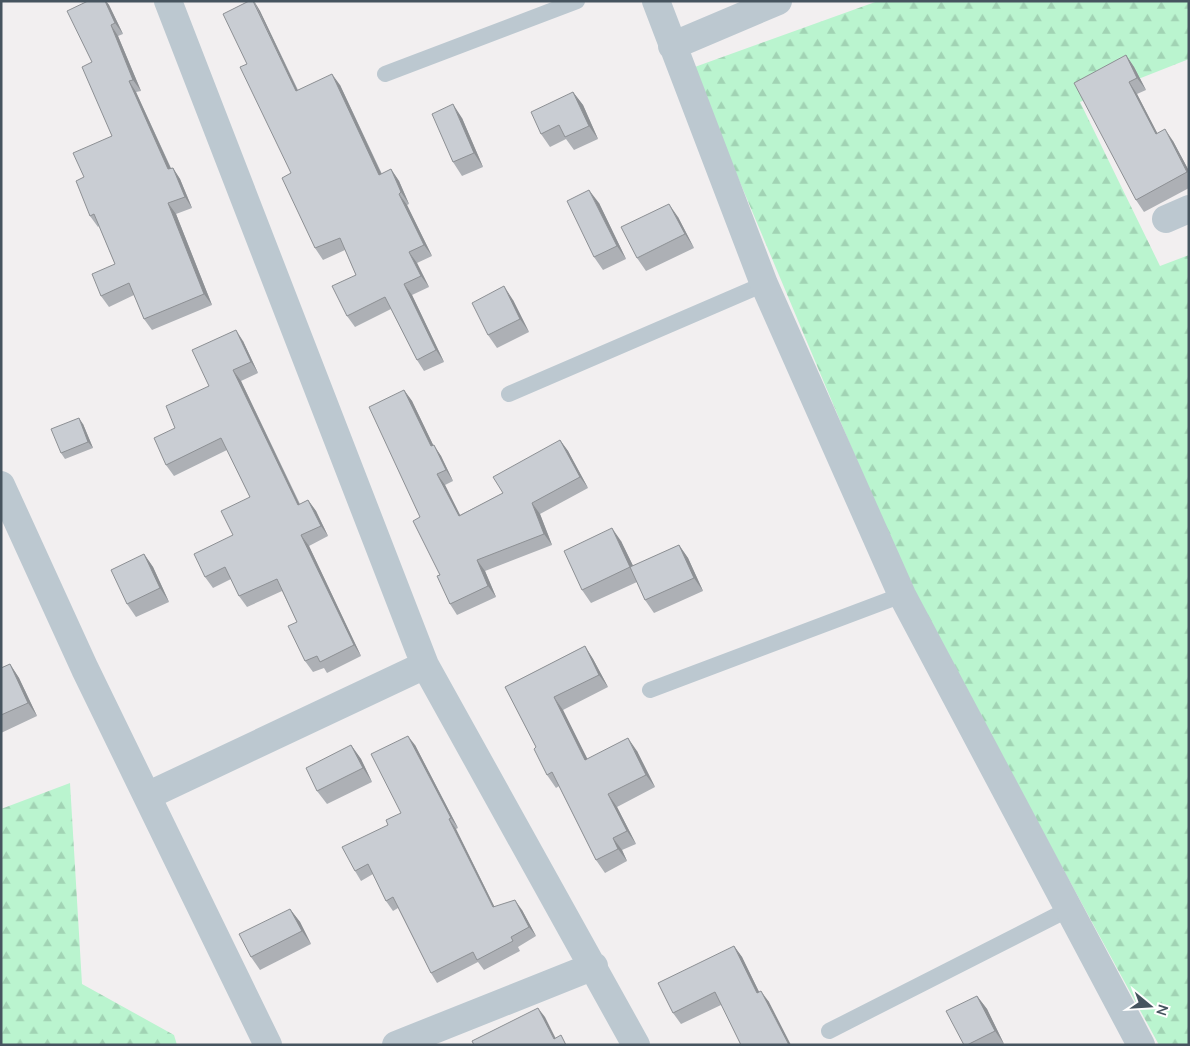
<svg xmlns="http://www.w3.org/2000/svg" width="1190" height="1046" viewBox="0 0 1190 1046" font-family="Mulish,sans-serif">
<defs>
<pattern id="forest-firs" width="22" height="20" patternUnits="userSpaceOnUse" patternTransform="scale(1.25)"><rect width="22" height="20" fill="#baf4cf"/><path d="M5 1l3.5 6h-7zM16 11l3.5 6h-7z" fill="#a1d3b4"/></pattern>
</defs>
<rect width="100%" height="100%" fill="#f2eff0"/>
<path fill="url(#forest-firs)" d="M878,1H1188L1189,59L1080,102L1160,266L1189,255V1045H1159L912,592L692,68Z
M70,783L82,984L174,1035L177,1045H1V809Z"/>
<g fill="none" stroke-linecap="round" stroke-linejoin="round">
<path stroke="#bcc8d0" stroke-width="16" d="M385,74L577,1
M509,394L764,284
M650,690L902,595
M829,1031L1069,909"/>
<path stroke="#bcc8d0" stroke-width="28" d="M168,1L425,665L636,1045
M656,1L764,284L902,595L1141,1045
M672,46L778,1
M1166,219L1189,209
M1,485L85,669L268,1045
M147,796L425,665
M396,1045L594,966"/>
</g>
<path fill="#adb0b5" d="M88,1H106L109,5L123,34L118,36L141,91L136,92L171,168H173L180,179L192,208L176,214L212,305L152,330L144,319L134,295L109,307L101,296L115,264L99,226L98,227L90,216L84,177L112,136L92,62Z
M254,1L260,11L298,90L340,85L382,174L391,169L399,181L409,204L407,205L432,256L417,263L429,287L412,295L444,362L424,371L417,360L391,309L355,327L347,316L356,275L345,250L323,260L315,248L291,173L247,64Z
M1126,55L1134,67L1146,90L1137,94L1157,133L1173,141L1189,171V188L1144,212L1136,200Z
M573,92L583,105L598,139L574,150L566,139L550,147L541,134Z
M462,118L483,167L462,176L453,162Z
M599,203L626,259L603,270L594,257Z
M678,217L694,248L646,271L637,258Z
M513,300L529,332L497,348L488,335Z
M243,341L258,373L241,381L300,504L308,500L316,511L328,536L309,546L361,656L327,673L324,668L313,672L305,661L297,622L282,591L247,607L239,596L231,579L213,588L205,577L233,535L250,497L227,450L174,476L166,465L175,428L209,386Z
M404,390L412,401L433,445L441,456L453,481L445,485L460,515L503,493L560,440L568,451L588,488L540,514L552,545L485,571L496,597L457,615L450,604L420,517Z
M83,424L93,448L65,459L61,453Z
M621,541L633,566L679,545L688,558L703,591L654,613L645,600L637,582L591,603L582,590Z
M144,554L153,567L169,602L136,617L127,604Z
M585,646L593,659L608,687L563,710L587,759L637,751L655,787L617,807L636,844L622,850L627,861L605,873L596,860L559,786L556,788L547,775L536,747L505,687Z
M10,664L19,678L37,716L1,733V668Z
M351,745L361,759L372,782L327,804L317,791Z
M415,745L458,828L456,829L494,906L522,910L536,936L518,947L520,951L484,970L478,962L437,983L431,973L398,908L393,911L386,901L373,874L361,881L355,871L388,825L401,813Z
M290,909L300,922L311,944L260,970L251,957Z
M734,946L742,957L759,992L769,1002L721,1005L681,1024L673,1013Z
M977,996L987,1009L1004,1044L1002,1045H964Z"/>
<path fill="#8d9094" d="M105,1H106L109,5L123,34L115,23Z
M254,1L260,11L303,102L296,91Z
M111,25L118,36L141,91L133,80Z
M1126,55L1134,67L1146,90L1137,78Z
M332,74L340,85L387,186L379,175Z
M129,81L136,92L176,180L168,169Z
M1129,82L1137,94L1164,146L1156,134Z
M573,92L583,105L598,139L589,126Z
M453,104L462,118L483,167L474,153Z
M1165,129L1173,141L1189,171V175Z
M173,168L180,179L192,208L185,197Z
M391,169L399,181L409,204L401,192Z
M589,190L599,203L626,259L617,246Z
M399,194L407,205L432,256L424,245Z
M168,203L176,214L212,305L204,294Z
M669,204L678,217L694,248L685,234Z
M409,252L417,263L429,287L421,276Z
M404,284L412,295L444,362L436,350Z
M504,286L513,300L529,332L520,319Z
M236,330L243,341L258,373L251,362Z
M233,370L241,381L305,516L298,505Z
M404,390L412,401L439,457L431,446Z
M79,418L83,424L93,448L88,442Z
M560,440L568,451L588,488L580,477Z
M434,445L441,456L453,481L446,470Z
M437,474L445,485L466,527L459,516Z
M308,500L316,511L328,536L321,526Z
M532,503L540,514L552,545L544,534Z
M612,528L621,541L640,580L630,567Z
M301,535L309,546L361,656L354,645Z
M679,545L688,558L703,591L694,578Z
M144,554L153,567L169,602L160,588Z
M477,560L485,571L496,597L488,586Z
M585,646L593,659L608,687L599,675Z
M10,664L19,678L37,716L28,703Z
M554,697L563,710L594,772L585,760Z
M408,736L415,745L458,828L451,818Z
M628,738L637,751L655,787L646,775Z
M351,745L361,759L372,782L363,768Z
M608,794L617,807L636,844L627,831Z
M449,819L456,829L499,916L493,907Z
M613,838L622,850L627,861L618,849Z
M515,900L522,910L536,936L529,927Z
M290,909L300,922L311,944L302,931Z
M734,946L742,957L765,1004L757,993Z
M761,991L769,1002L791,1045H789Z
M977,996L987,1009L1004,1044L995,1031Z
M538,1008L545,1017L559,1045L554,1039Z"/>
<path fill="#c9cdd3" stroke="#8d9094" d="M88,1H105L115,23L111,25L133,80L129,81L168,169L173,168L185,197L168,203L204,294L144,319L129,283L101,296L92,274L115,264L94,214L90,216L76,181L84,177L73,153L112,136L82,67L92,62L67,11Z
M249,1H253L296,91L332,74L379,175L391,169L401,192L399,194L424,245L409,252L421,276L404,284L436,350L417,360L385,297L347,316L332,286L356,275L340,238L315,248L282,178L291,173L240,67L247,64L223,14Z
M1126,55L1137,78L1129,82L1156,134L1165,129L1187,172L1136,200L1074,83Z
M573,92L589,126L565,137L559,125L541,134L531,112Z
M453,104L474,153L453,162L432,114Z
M589,190L617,246L594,257L567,201Z
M669,204L685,234L637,258L621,227Z
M504,286L520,319L488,335L472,303Z
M236,330L251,362L233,370L298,505L308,500L321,526L301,535L354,645L320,662L317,656L305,661L288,626L297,622L277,579L239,596L225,567L205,577L194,554L233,535L221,511L250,497L221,438L166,465L154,438L175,428L166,406L209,386L192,350Z
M404,390L431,446L434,445L446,470L437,474L459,516L503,493L493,477L560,440L580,477L532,503L544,534L477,560L488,586L450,604L437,576L440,575L413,521L420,517L369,407Z
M79,418L88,442L61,453L51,429Z
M612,528L630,567L582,590L564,551Z
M679,545L694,578L645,600L630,567Z
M144,554L160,588L127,604L111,570Z
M585,646L599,675L554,697L585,760L628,738L646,775L608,794L627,831L613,838L618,849L596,860L552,772L547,775L534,749L536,747L505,687Z
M10,664L28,703L1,715V668Z
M408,736L451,818L449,819L493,907L515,900L529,927L511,937L513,941L477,960L473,952L431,973L393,897L386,901L368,864L355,871L342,847L388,825L386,820L401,813L371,754Z
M351,745L363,768L317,791L306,768Z
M290,909L302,931L251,957L239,934Z
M734,946L757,993L761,991L789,1045H741L715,992L673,1013L658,983Z
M977,996L995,1031L967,1045H964L946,1011Z
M538,1008L554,1039L561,1035L566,1045H474L472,1041Z"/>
<rect width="1190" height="1046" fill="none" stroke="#46545f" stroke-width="5"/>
<g transform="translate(1150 1006) rotate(108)" stroke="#ffffff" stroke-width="4" paint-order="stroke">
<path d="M0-4L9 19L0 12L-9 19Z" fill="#46545f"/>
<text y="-8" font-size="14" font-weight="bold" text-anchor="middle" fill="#46545f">N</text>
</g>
</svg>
